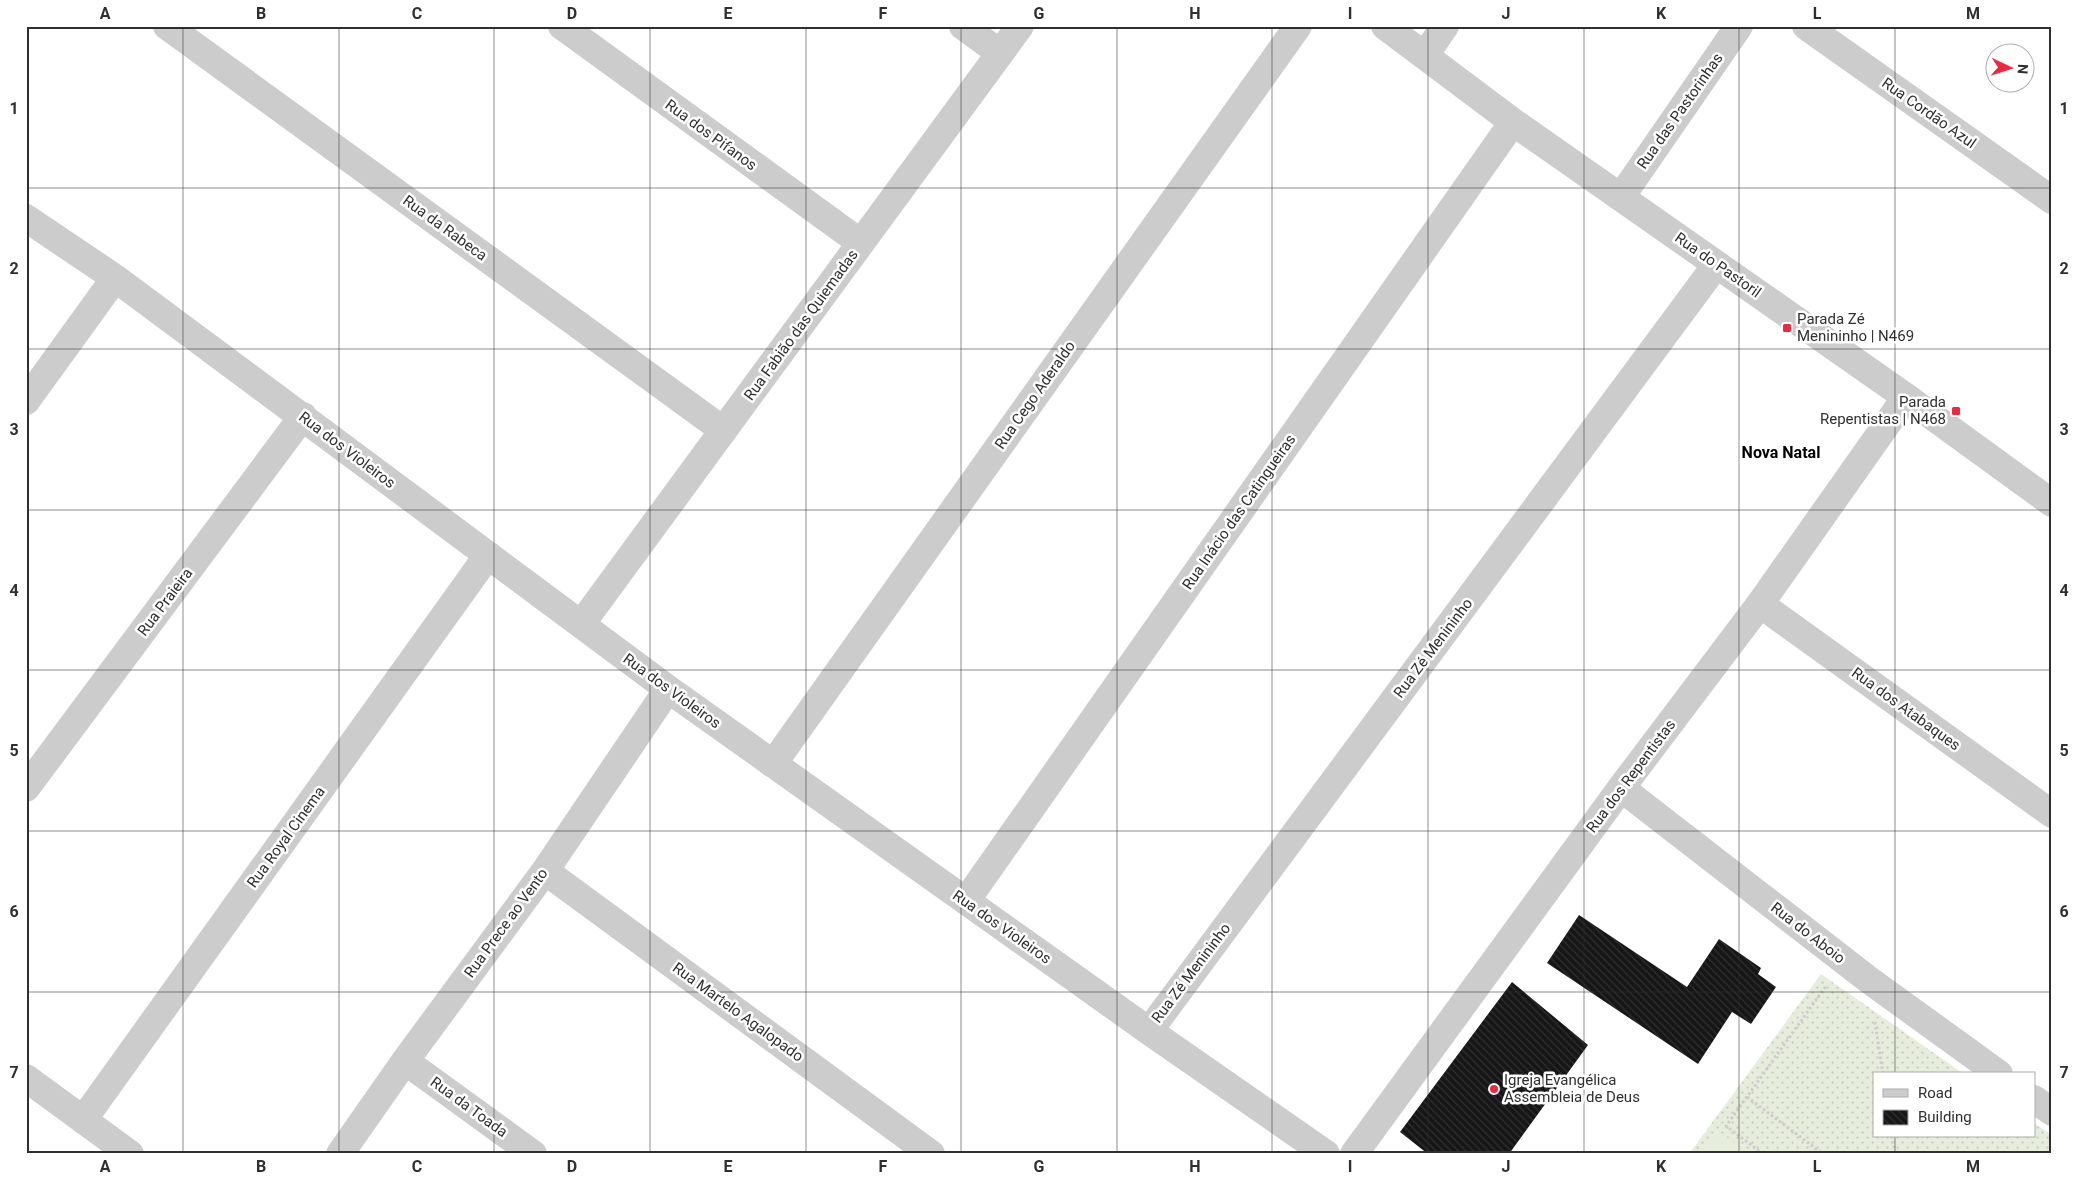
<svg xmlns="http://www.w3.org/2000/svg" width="2078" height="1180" viewBox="0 0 2078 1180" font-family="Roboto,sans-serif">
<defs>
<pattern id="grass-dots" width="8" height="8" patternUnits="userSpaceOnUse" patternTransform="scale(1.25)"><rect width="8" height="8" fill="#e6eddc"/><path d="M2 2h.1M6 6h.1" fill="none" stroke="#c6ccbd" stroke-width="1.8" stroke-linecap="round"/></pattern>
<pattern id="building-back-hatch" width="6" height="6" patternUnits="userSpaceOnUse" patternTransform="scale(1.25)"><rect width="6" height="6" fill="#161616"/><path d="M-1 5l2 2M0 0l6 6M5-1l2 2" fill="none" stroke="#303030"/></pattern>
</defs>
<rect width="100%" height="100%" fill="#fff"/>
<path fill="url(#grass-dots)" d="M1821,974L1964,1074H1874V1136H2034V1123L2052,1135V1154H1689Z"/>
<path fill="#e6eddc" d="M1716,1129L1749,1154H1699Z"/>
<path fill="url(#building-back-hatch)" d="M1579,915L1687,987L1719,939L1761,968L1758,974L1776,987L1751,1024L1732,1012L1698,1064L1547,963Z
M1512,982L1588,1045L1509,1154H1428L1400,1132Z"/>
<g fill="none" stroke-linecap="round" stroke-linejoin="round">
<path stroke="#ccc" stroke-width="3" stroke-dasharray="2.5 2.5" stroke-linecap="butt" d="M1875,1022L1883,1074
M1747,1097L1823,1154
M1892,1136L1895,1154
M1763,1154L1726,1126L1826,986
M2036,1154L2052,1151"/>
<path stroke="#ccc" stroke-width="28" d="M167,26L723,430
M562,26L861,243
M963,26L1000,53
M1385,26L1513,122L1906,397L2052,503
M1806,26L2052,200
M1425,55L1445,26
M1621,197L1739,26
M26,218L115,278L668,689L1149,1031L1326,1154
M26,401L115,278
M1760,604L2052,814
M582,623L1020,26
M773,764L1298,26
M26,788L303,416
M1621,788L1869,980L1999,1074
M545,871L931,1154
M966,901L1513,122
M1149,1031L1716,265
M405,1061L533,1154
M26,1078L130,1154
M2034,1099L2052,1112
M83,1120L488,555
M340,1154L405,1061L545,871L668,689
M1354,1154L1621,788L1760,604L1906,397"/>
</g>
<path fill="none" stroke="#2f2f2f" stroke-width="1" stroke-opacity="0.55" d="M183,26V1154M339,26V1154M494,26V1154M650,26V1154M806,26V1154M961,26V1154M1117,26V1154M1272,26V1154M1428,26V1154M1584,26V1154M1739,26V1154M1895,26V1074M26,188H2052M26,349H2052M26,510H2052M26,670H2052M26,831H2052M26,992H2052M1895,1136V1154"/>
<g fill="#ee283e" stroke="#fff" stroke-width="2">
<rect x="1782" y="323" width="10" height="10" rx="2.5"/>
<rect x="1951" y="406" width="10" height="10" rx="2.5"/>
<circle cx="1494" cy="1089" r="5"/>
</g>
<g text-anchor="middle" stroke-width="5" stroke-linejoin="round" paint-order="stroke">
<g font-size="15" fill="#2f2f2f" stroke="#fff">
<text transform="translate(1680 111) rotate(-55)" y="5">Rua das Pastorinhas</text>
<text transform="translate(1929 113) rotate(35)" y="5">Rua Cordão Azul</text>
<text transform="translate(711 135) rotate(36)" y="5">Rua dos Pifanos</text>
<text transform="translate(445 228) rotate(36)" y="5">Rua da Rabeca</text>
<text transform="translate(1718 265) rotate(35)" y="5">Rua do Pastoril</text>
<text transform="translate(801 325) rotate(-54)" y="5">Rua Fabião das Quiemadas</text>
<text transform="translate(1035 395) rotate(-55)" y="5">Rua Cego Aderaldo</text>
<text transform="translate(347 450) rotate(37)" y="5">Rua dos Violeiros</text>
<text transform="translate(1239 512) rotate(-55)" y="5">Rua Inácio das Catingueiras</text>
<text transform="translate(165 602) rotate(-53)" y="5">Rua Praieira</text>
<text transform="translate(1433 648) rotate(-53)" y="5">Rua Zé Menininho</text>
<text transform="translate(672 691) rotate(36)" y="5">Rua dos Violeiros</text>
<text transform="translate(1906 709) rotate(36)" y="5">Rua dos Atabaques</text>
<text transform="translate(1631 776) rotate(-53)" y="5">Rua dos Repentistas</text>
<text transform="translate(286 837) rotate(-54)" y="5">Rua Royal Cinema</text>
<text transform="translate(506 923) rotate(-54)" y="5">Rua Prece ao Vento</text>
<text transform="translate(1002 927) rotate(35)" y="5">Rua dos Violeiros</text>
<text transform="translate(1808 933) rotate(38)" y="5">Rua do Aboio</text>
<text transform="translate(1191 973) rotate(-53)" y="5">Rua Zé Menininho</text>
<text transform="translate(738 1012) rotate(36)" y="5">Rua Martelo Agalopado</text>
<text transform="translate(469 1107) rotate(36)" y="5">Rua da Toada</text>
</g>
<g font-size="15" fill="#2f2f2f" stroke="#fff" text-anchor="start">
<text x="1797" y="324">Parada Zé<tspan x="1797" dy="17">Menininho | N469</tspan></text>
<text x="1946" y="407" text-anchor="end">Parada<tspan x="1946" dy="17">Repentistas | N468</tspan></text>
<text x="1504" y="1085">Igreja Evangélica<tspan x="1504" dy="17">Assembleia de Deus</tspan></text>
</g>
<g font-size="16" font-weight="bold" fill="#000" stroke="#fff">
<text x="1781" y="458">Nova Natal</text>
</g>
</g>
<rect width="2078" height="1180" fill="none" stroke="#ffffff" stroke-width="55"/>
<rect x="1873" y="1072" width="162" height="65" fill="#ffffff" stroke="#acacac"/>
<rect x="1883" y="1089" width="25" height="8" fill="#cccccc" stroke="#acacac"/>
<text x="1918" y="1098" font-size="15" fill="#2f2f2f">Road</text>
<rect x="1883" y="1110" width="25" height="15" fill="url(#building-back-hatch)" stroke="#acacac"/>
<text x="1918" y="1122" font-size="15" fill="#2f2f2f">Building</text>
<g transform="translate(2010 68) rotate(94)"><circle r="24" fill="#ffffff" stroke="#acacac"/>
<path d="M0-4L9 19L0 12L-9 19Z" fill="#ee283e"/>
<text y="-8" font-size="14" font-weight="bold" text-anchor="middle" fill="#2f2f2f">N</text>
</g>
<rect x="28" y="28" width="2022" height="1124" fill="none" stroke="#2f2f2f" stroke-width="2"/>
<g font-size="16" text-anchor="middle" font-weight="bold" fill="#2f2f2f">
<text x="105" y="19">A</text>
<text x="261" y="19">B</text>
<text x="417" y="19">C</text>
<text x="572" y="19">D</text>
<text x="728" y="19">E</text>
<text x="883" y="19">F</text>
<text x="1039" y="19">G</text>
<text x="1195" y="19">H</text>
<text x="1350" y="19">I</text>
<text x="1506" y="19">J</text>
<text x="1661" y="19">K</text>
<text x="1817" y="19">L</text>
<text x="1973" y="19">M</text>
<text x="14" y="114">1</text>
<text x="2064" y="114">1</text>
<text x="14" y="274">2</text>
<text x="2064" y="274">2</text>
<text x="14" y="435">3</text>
<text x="2064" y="435">3</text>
<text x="14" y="596">4</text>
<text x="2064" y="596">4</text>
<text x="14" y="756">5</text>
<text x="2064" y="756">5</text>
<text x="14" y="917">6</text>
<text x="2064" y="917">6</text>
<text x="14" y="1078">7</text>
<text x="2064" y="1078">7</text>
<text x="105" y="1172">A</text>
<text x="261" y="1172">B</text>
<text x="417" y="1172">C</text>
<text x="572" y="1172">D</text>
<text x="728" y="1172">E</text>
<text x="883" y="1172">F</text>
<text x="1039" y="1172">G</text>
<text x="1195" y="1172">H</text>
<text x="1350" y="1172">I</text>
<text x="1506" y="1172">J</text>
<text x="1661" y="1172">K</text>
<text x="1817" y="1172">L</text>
<text x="1973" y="1172">M</text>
</g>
</svg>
